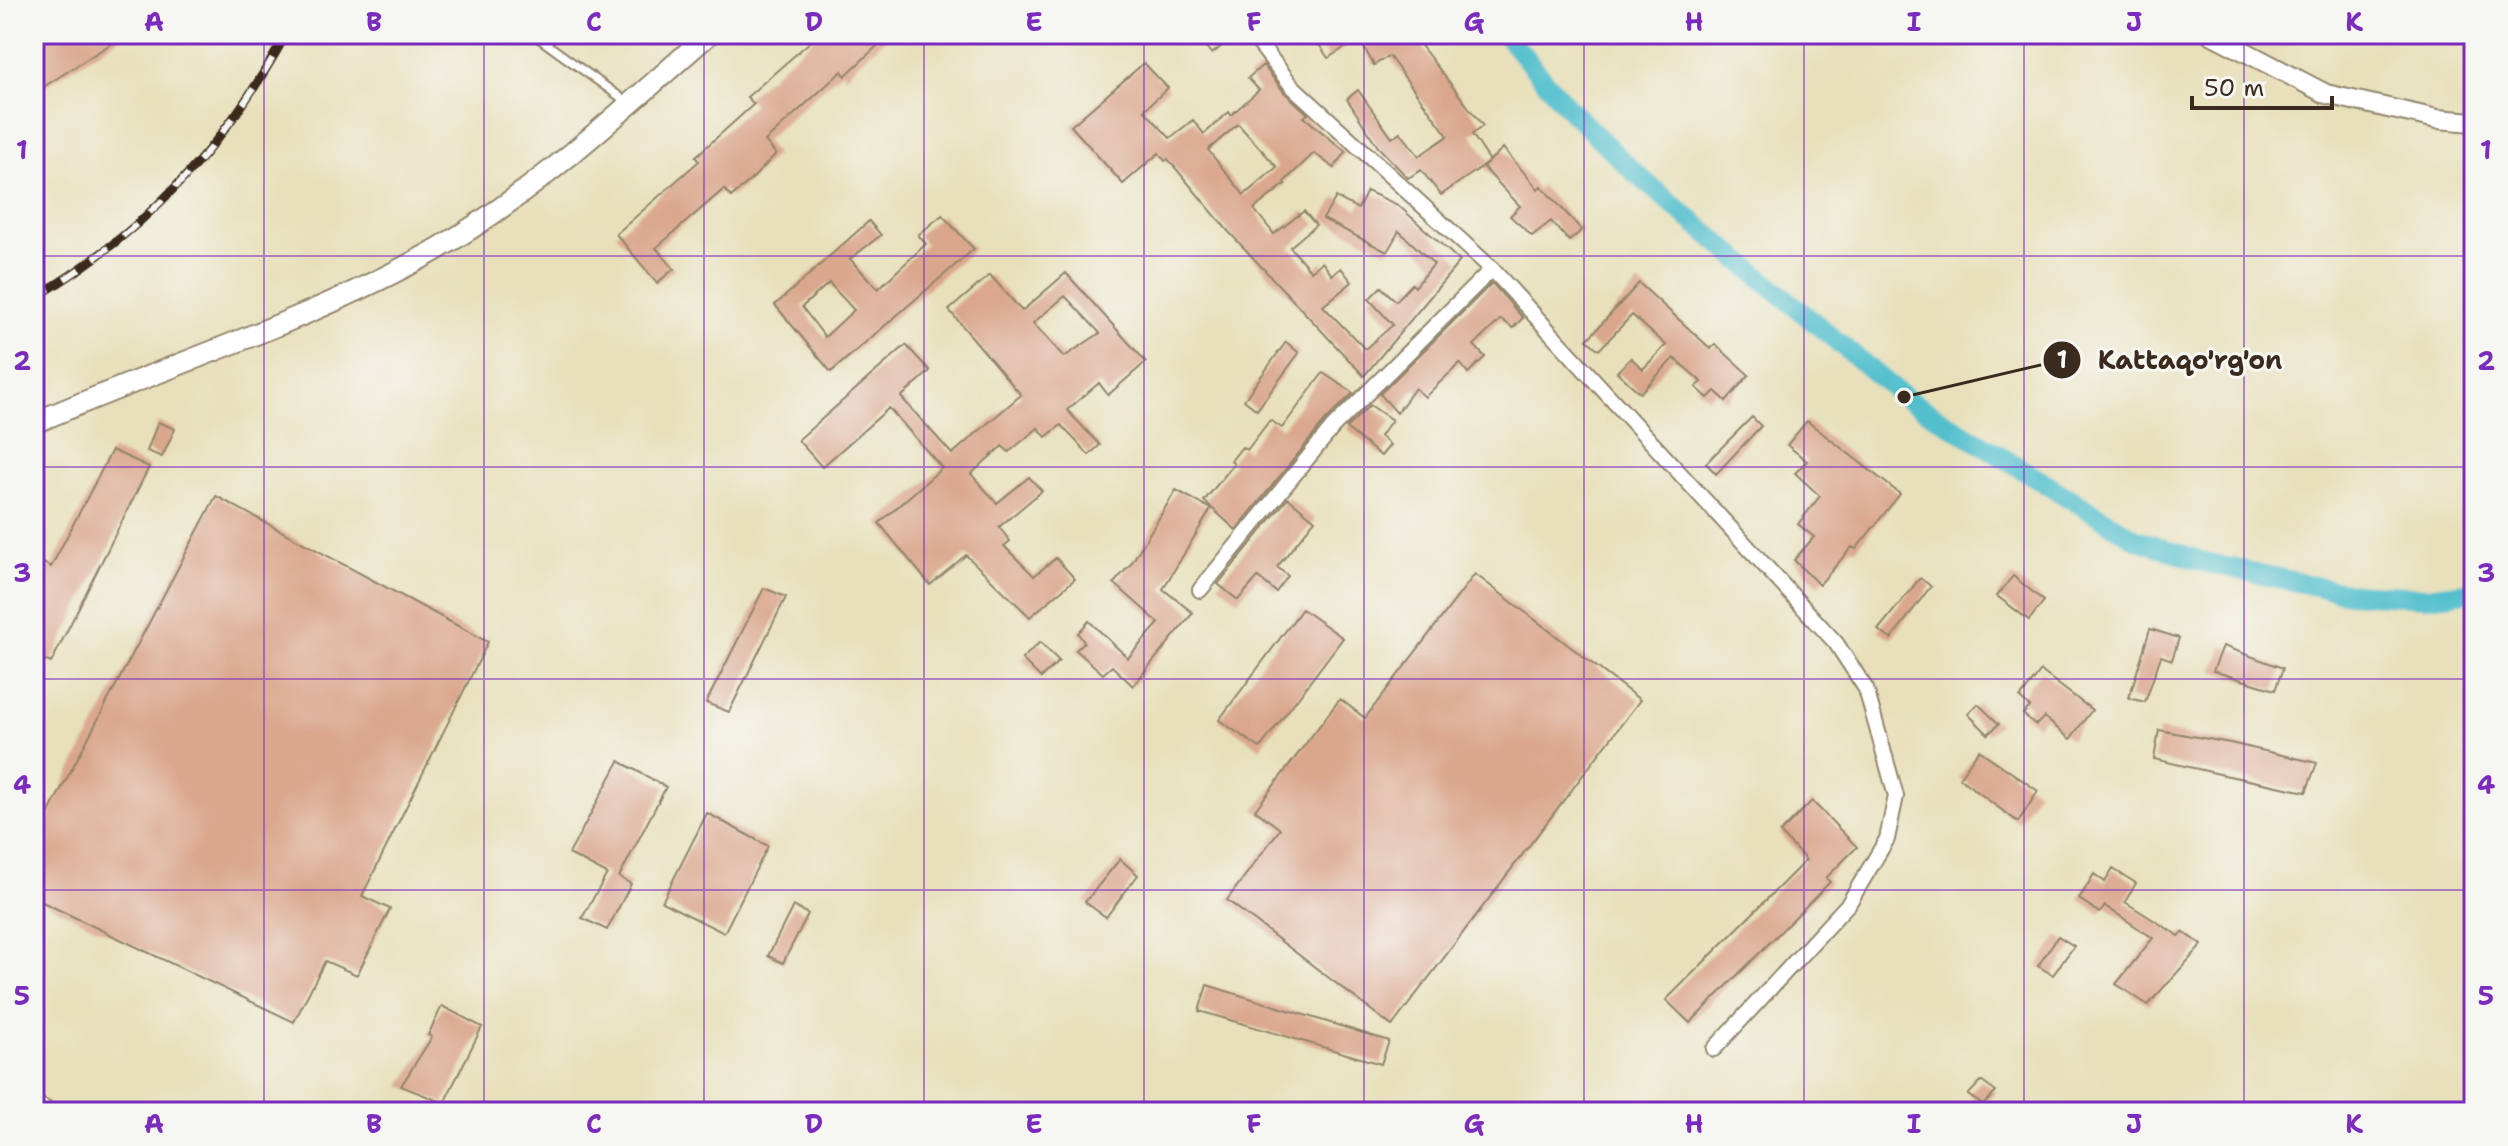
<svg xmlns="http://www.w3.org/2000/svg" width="2508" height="1146" viewBox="0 0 2508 1146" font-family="'Shantell Sans',sans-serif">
<rect width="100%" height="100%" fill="#f6f6f2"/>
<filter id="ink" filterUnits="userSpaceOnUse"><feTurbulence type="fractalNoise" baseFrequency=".0125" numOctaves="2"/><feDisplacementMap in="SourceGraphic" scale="16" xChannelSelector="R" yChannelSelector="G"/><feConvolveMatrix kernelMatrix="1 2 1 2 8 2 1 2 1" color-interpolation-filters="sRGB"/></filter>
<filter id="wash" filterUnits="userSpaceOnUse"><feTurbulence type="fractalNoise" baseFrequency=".006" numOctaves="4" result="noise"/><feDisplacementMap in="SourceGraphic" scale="32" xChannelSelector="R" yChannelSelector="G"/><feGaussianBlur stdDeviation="1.8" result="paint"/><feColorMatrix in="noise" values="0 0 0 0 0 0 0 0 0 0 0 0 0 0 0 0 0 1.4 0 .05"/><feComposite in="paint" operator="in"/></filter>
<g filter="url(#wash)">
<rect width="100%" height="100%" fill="#e8e0bb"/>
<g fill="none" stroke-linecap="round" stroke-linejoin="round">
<path stroke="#53bfcd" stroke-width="20" d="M1505,34L1570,110L1637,175L1904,397L2136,539L2204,562L2348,593L2427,597L2474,591"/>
</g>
<g id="blocks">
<path fill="#daa68c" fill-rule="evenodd" d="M34,34H126L34,93Z
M819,34H890L845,76L842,71L765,141L776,154L754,177L731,197L724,189L656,248L674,269L657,283L616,234L699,161L695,157L754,104L747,97Z
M1195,34H1236L1212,54Z
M1312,34H1412L1483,126L1472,134L1490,161L1441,195L1421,170L1408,178L1378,147L1347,99L1358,90L1392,138L1400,132L1419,156L1448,136L1389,56L1374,65L1359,39L1328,58Z
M1144,63L1168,88L1144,110L1170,138L1193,120L1204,134L1229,112L1231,115L1259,90L1248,78L1263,65L1284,92L1308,114L1304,117L1346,152L1334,168L1314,153L1284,182L1285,184L1254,209L1274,234L1304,211L1316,225L1290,247L1311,271L1322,262L1332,275L1341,268L1352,282L1323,306L1365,349L1393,325L1369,299L1381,287L1396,301L1412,284L1415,287L1434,264L1399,231L1387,252L1323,219L1336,197L1358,209L1367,191L1398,205L1460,261L1364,376L1228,231L1168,159L1165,161L1159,153L1123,184L1071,126ZM1238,124L1277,167L1244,195L1208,150Z
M1503,148L1538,189L1541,186L1582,230L1569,241L1551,221L1532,236L1510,216L1520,206L1483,167Z
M942,215L974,249L831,372L775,305L869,221L881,235L850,259L878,289L926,244L918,235ZM829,283L854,310L825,337L802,307Z
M1066,273L1146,362L1108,395L1099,383L1067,410L1100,445L1089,455L1061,425L1046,437L1038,428L1009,452L1002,446L971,474L997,503L1029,477L1042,491L999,527L1010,541L1004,546L1034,576L1056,558L1075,579L1030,617L966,555L930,585L879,523L942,468L889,408L822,467L798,440L906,345L930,371L901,397L952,454L1021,395L949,310L990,275L1022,311ZM1065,296L1100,333L1064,357L1033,323Z
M1492,283L1523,318L1513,328L1501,319L1474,345L1485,357L1468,373L1460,363L1425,397L1415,388L1397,413L1380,394Z
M1639,283L1711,349L1715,344L1749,375L1726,401L1715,391L1708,398L1696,387L1702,382L1674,358L1640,393L1617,372L1631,358L1643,369L1666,345L1632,315L1599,350L1587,340Z
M1286,342L1299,353L1257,410L1244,400Z
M1323,373L1353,393L1325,421L1236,530L1204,501L1234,464L1231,461L1242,447L1247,450L1270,420L1282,428Z
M1370,405L1392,420L1380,436L1390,445L1381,456L1346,428Z
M1752,417L1761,426L1716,474L1706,463Z
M1807,421L1900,494L1856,549L1852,547L1819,585L1794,560L1814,537L1798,524L1820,496L1795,473L1807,461L1787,445Z
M158,422L175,429L162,457L147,451Z
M112,450L149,467L51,663L34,655V558L51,567Z
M1176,490L1211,509L1163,589L1193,613L1133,686L1112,666L1103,674L1076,650L1084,642L1078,633L1089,621L1128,658L1159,623L1114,583L1131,564Z
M216,496L488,642L362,896L390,909L357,975L325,961L294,1022L34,898V807L48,814Z
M1288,498L1315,520L1277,567L1288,576L1276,592L1258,577L1238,600L1218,584Z
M1475,574L1640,700L1392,1026L1227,900L1280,829L1255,810L1340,699L1365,718Z
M2013,576L2044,601L2029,620L1997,596Z
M1920,578L1931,586L1891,639L1878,630Z
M764,588L786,597L729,712L706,703Z
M1302,609L1343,638L1260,748L1219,720Z
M2150,629L2179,638L2172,660L2161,656L2145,702L2129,698Z
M1040,642L1059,661L1041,678L1022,659Z
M2223,646L2283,668L2275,690L2213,671Z
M2041,671L2092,710L2070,739L2044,717L2036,725L2023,714L2030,707L2020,698Z
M1978,704L1999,724L1988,734L1968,714Z
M2159,730L2230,743L2317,763L2306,792L2224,775L2154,759Z
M1979,750L2038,791L2018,822L1959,778Z
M619,761L666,787L619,877L631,884L607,930L582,918L607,874L569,854Z
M1812,801L1857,847L1826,878L1830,882L1690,1023L1666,1000L1806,860L1780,833Z
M707,813L768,846L724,933L662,902Z
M1120,859L1138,875L1106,917L1085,902Z
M2113,869L2136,883L2125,902L2179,936L2183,932L2202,945L2148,1005L2116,984L2153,938L2105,906L2100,913L2079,899L2094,874L2105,882Z
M793,906L808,914L783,963L768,956Z
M2058,936L2074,946L2053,975L2038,966Z
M1207,985L1389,1041L1381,1064L1199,1011Z
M442,1006L482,1027L444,1103L401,1086L432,1037L428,1035Z
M1981,1081L1996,1092L1983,1105L1968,1095Z"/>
</g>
</g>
<g filter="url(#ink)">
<use href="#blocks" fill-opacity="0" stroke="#92856c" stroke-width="2"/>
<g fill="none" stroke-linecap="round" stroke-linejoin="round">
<g stroke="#92856c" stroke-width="11">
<path id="service" d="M533,34L627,102
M34,1099L59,1112"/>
</g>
<g stroke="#92856c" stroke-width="18">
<path id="minor" d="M1252,34L1292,86L1492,269L1836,643L1866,689L1896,796L1887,839L1849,903L1714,1049
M1200,590L1333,427L1492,269"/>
</g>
<g stroke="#92856c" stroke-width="22">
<path id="tertiary" d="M2211,34L2326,94L2437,119L2474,122"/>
</g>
<g stroke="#92856c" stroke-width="24">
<path id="secondary" d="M34,423C165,366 310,321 434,251C535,193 621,111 709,34"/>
</g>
<use href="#service" stroke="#fff" stroke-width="7"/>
<use href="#minor" stroke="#fff" stroke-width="14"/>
<use href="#tertiary" stroke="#fff" stroke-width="18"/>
<use href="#secondary" stroke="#fff" stroke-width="20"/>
<g stroke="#3b2a1e" stroke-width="9">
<path id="rail" d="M34,298C144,234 226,145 286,34"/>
</g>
<use href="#rail" stroke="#f6f6f2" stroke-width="6" stroke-dasharray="18" stroke-linecap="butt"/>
</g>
</g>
<path fill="none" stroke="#7b2cbf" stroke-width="2" stroke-opacity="0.55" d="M264,34V1112M484,34V1112M704,34V1112M924,34V1112M1144,34V1112M1364,34V1112M1584,34V1112M1804,34V1112M2024,34V1112M2244,34V1112M34,256H2474M34,467H2474M34,679H2474M34,890H2474"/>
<path fill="none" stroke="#3b2a1e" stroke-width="3" d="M1904 397L2062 360"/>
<g fill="#3b2a1e" stroke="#f6f6f2" stroke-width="3">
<circle cx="1904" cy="397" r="8"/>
<circle cx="2062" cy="360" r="20"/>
</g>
<g font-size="24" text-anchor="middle" font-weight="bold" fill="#fff">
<text x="2062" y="368">1</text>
</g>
<g font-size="26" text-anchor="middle" font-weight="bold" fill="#3b2a1e" stroke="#f6f6f2" stroke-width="6" stroke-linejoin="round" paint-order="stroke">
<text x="2190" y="369">Kattaqo'rg'on</text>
</g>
<rect width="2508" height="1146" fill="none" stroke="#f6f6f2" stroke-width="88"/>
<path d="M2192 96v12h140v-12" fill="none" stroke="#3b2a1e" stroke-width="4"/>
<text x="2204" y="96" font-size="24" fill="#3b2a1e" stroke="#f6f6f2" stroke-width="6" paint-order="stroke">50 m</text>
<rect x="44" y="44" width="2420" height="1058" fill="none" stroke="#7b2cbf" stroke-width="3"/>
<g font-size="26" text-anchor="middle" font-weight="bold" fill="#7b2cbf">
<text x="154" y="31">A</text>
<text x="374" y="31">B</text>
<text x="594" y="31">C</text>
<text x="814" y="31">D</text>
<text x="1034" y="31">E</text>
<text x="1254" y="31">F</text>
<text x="1474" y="31">G</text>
<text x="1694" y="31">H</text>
<text x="1914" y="31">I</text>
<text x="2134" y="31">J</text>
<text x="2354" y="31">K</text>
<text x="22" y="159">1</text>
<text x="2486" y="159">1</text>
<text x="22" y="370">2</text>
<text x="2486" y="370">2</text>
<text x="22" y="582">3</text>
<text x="2486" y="582">3</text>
<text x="22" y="794">4</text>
<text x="2486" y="794">4</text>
<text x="22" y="1005">5</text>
<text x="2486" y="1005">5</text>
<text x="154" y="1133">A</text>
<text x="374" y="1133">B</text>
<text x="594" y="1133">C</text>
<text x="814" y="1133">D</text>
<text x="1034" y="1133">E</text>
<text x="1254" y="1133">F</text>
<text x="1474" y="1133">G</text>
<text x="1694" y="1133">H</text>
<text x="1914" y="1133">I</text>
<text x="2134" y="1133">J</text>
<text x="2354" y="1133">K</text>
</g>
</svg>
